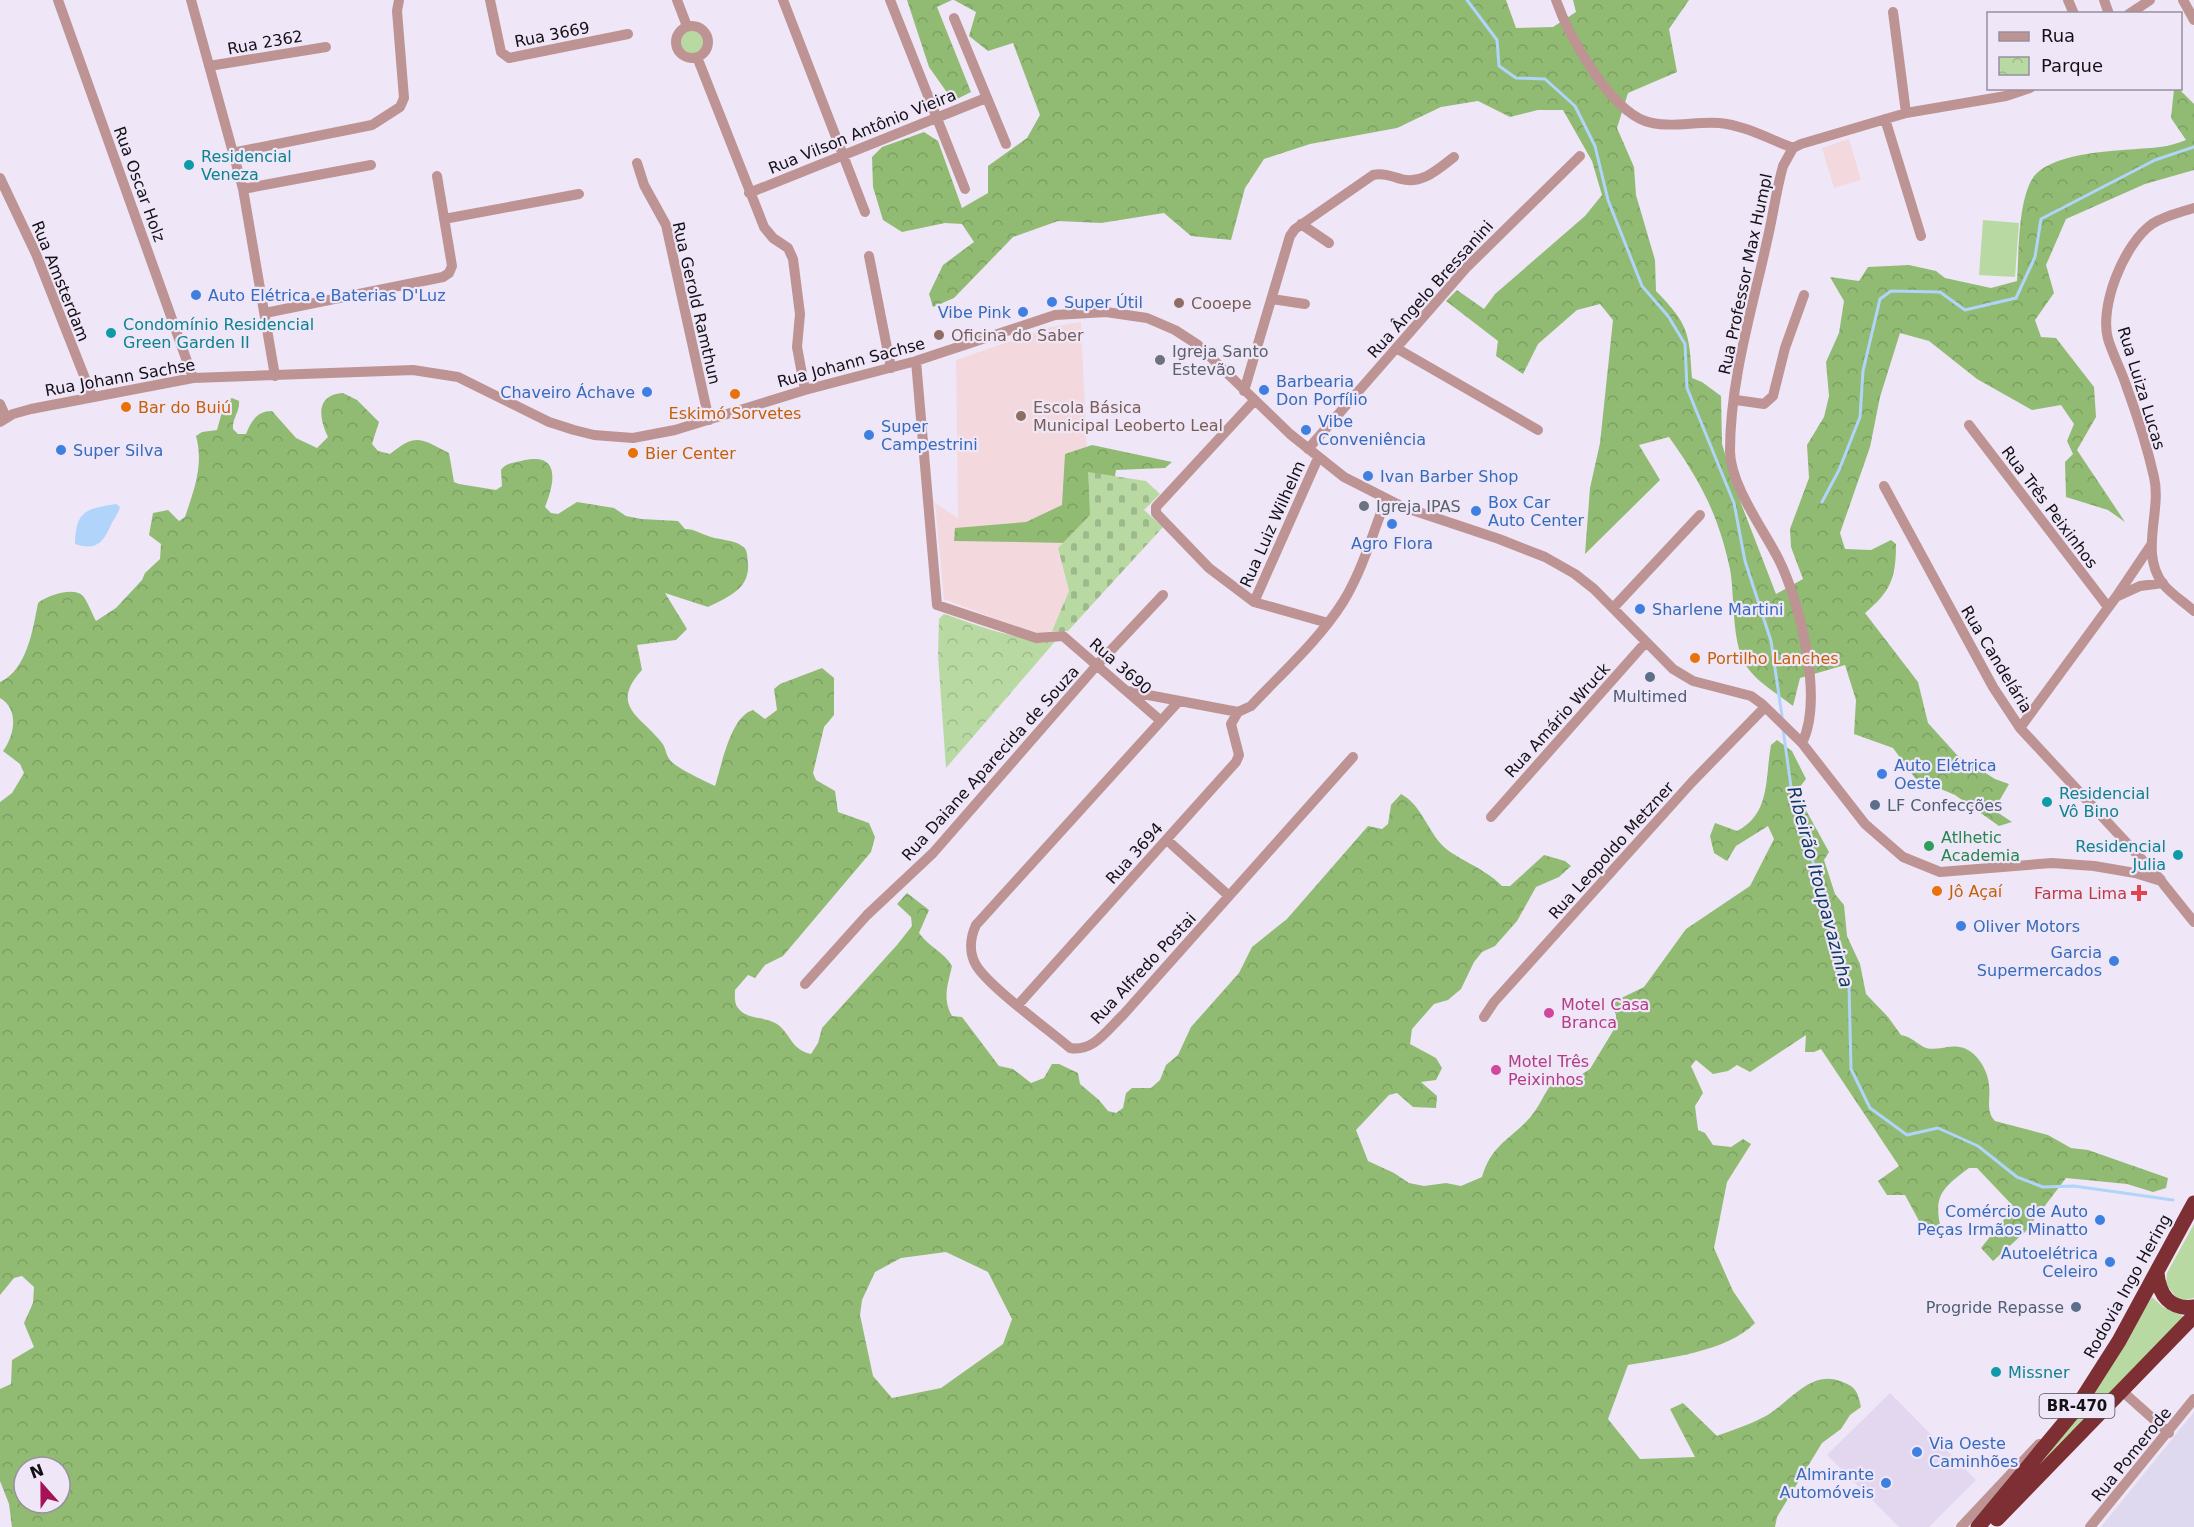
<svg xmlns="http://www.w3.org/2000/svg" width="2194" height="1527" viewBox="0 0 2194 1527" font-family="'DejaVu Sans',sans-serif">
<defs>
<pattern id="forest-crowns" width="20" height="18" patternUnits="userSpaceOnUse" patternTransform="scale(1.5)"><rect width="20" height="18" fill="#91bb73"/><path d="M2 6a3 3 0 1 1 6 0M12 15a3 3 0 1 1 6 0" fill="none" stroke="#7ca063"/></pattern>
<pattern id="cemetery-stones" width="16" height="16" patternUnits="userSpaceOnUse" patternTransform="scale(1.5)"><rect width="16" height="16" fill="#b9d9a3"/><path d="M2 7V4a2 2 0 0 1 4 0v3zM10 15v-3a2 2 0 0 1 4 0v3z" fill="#9eb98c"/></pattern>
<pattern id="park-crowns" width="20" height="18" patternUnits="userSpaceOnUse" patternTransform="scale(1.5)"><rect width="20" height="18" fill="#b9d9a3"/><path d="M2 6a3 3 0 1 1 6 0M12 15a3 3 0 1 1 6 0" fill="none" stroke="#9eb98c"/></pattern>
</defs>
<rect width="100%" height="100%" fill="#efe6f8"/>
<path fill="#e3d7ef" d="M1890,1393L1976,1480L1929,1527H1899L1827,1455Z"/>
<path fill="#ded9ee" d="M2194,1412V1527H2101Z"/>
<path fill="#f3d9dd" d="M1849,139L1861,180L1834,188L1822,148Z
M1081,322L1090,515L1058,548L1069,591L1052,631L1035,634L944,599L935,503L958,518L956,360L1051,327Z"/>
<path fill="#b9d9a3" d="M679 42a13 13 0 1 1 26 0a13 13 0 1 1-26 0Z
M1983,220L2019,223L2015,277L1979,275Z
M2194,1224V1298L2179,1301L2166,1284L2167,1273Z
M2152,1297L2163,1307L2185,1317L2020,1490L2103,1375Z"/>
<path fill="url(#forest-crowns)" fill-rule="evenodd" d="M907,0H952L937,7L971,92L953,101L929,67Z
M954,0H1506L1516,28L1553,27L1576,12L1573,0H1689L1669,29L1677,72L1628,93L1617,128L1634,167L1636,195L1655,260L1656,291C1689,325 1689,332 1692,378L1702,382L1721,396L1722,444L1737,493L1776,594L1803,579L1791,547L1790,529L1809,478L1807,445L1824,417L1829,396L1826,362L1839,333L1844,301L1830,277L1859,281L1868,267L1909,265L1936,271L1945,278L1991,288L2017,281C2019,252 2018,206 2031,181C2048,149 2129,151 2160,147C2169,146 2178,143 2186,140L2171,118L2174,89H2179L2194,104V170L2145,184L2066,219L2046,265L2054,293L2035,320L2041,337L2056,338L2094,387L2096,417L2077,450L2125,522L2108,510L2066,497L2065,462L2073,454L2067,441L2074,424L2061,405L2032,410L1977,379L1929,341L1900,333L1880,397L1870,447L1840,533L1845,549L1871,550L1891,540L1896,544C1896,578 1891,591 1865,613L1918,682L1928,723L1957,755L1995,779L2009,784L1994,810L2012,822L1999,826L1955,795L1915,778L1893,748L1854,734L1856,700L1845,665L1800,678L1793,706C1778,694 1758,683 1747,667C1731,644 1735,596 1730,569C1718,514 1701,482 1669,437L1639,445L1660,480L1585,554L1590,488L1600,443L1613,320L1600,304L1577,310L1538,344L1523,374L1496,356L1498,341L1446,301L1457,290L1484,309L1495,294L1585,216L1602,195L1592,161L1563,110H1538L1510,117L1478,101L1441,107L1397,128L1310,144L1264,159L1245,188L1231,240L1191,236L1164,213L1101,223L1058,221L1013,237L954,298L933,307L929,294L943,265L974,242L962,224L945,223L902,232L883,220L873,187L872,157L882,147L924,132L938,141L962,208L988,193V166L1027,138L1040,115L1013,43L988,51L969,36L976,12Z
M343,393L357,400L379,422L372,444L378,451L390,454C416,433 420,438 449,453L454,482L459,484L496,490L502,486L501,470C506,463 513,463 521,461C561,451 555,482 545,507L551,513L558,514L577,502L614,508L626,516L641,519L678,521L685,529C695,529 701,534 711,537C720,540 735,540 742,546C748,549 747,557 748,563C750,589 728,597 708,607L665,593L687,629L676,640L637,645L642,670C608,707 643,717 662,743C666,748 666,756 670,760C676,768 705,781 715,786C722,765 730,717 753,710L765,719L777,710L774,689L780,684L822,668L834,678V715L824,727L813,773L816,780L835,791L838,812L869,823L875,837L871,852L783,956L765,965L755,978L748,975L735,990C735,996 734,1003 738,1008C747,1020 765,1016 777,1024C792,1035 790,1049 811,1054L818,1043L822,1028L897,945L912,926L911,917L897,904L907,893L929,910L919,933C929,947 943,951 952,966C948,984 942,999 952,1016L962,1017L999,1066L1013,1069L1031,1083L1044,1078L1052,1064H1059L1078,1073L1080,1084L1099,1100L1108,1111L1116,1113L1123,1108L1126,1093L1132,1088H1151L1160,1080L1166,1065L1178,1055L1191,1027L1239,973L1252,947L1287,919L1368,826L1382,829L1388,824L1391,805L1401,794C1421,805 1426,827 1441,844C1453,858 1484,867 1502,886H1510L1544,855L1565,861L1571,866L1559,877L1536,887L1517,921L1495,946L1482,952L1474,962L1461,989L1448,1000L1434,1004L1412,1029L1410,1044L1436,1058L1442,1068L1436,1080L1421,1082L1437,1096L1436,1108L1413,1107L1397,1093L1389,1095L1356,1130L1368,1161L1394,1173L1409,1183L1424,1186L1446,1183L1461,1186L1482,1177C1492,1141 1517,1137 1535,1111C1545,1097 1546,1086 1561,1077L1573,1080L1590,1069L1616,1026V1015L1611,1003L1644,987L1686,929L1750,886L1774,839L1768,826L1736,846L1727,861L1714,853L1710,836L1715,823L1737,831C1771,814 1765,777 1771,745L1777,740L1792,751L1806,779L1796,792L1829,852L1824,860L1835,894L1844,905L1847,936L1860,964L1866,994L1888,1017L1901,1035C1912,1037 1917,1044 1926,1048C1936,1051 1949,1045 1959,1047C1976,1049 1988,1070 1989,1085C1991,1099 1985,1110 1995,1121L2048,1135L2071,1148L2088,1150L2168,1178L2166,1188L2153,1192L2127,1184L2066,1178L2025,1232L1993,1261L1981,1248L2014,1207L1977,1168H1969C1942,1188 1933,1196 1941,1229L1935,1236L1921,1231L1918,1219L1905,1195H1887L1878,1181L1899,1166L1821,1049L1814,1052H1805L1806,1035L1750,1072L1737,1065L1728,1071L1713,1074L1696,1060L1691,1066L1703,1093L1695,1106L1698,1130L1705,1133L1713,1145L1731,1147L1743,1139L1751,1144L1727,1182L1714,1248L1733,1291L1755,1323C1727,1352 1667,1358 1628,1365L1608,1419L1640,1459L1695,1457L1670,1409L1683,1403L1717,1436C1732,1430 1749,1425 1764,1417C1789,1404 1809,1370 1840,1381C1855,1386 1858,1391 1861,1407L1850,1415L1841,1429L1822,1443L1777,1517L1775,1527H12L9,1504L0,1481V1389L11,1384L12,1360L34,1347L24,1323L33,1303L34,1287L22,1276L14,1278L0,1295V802L12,793L24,773L20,764L3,751C14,736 20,710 0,698V682C27,670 33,629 38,603C46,596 74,586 83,596C88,602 92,614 96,621L116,608L142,580L145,573L160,559L161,544L149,535L153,513L168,510L179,521L185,517C194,490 204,465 196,436L202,432L217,430L225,401L232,398L239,401C240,412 232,418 233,429L238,434H246C251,421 257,411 272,411L296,438L317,448L328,437C319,418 315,395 343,393ZM946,1252L988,1272L1012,1319L1003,1344L941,1388L892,1398L873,1376L860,1315L862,1300L875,1272L901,1258ZM24,1467H60V1503H24Z
M1092,445L1172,462L1165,468L1116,470L1111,500L1068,543L954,541L955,528L1026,522L1062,505L1065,454Z"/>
<path fill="url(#cemetery-stones)" d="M1088,472L1146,481L1160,494L1144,510L1163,527L1068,631H1052L1069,591L1058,548L1090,515Z"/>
<path fill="url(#park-crowns)" d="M944,614C981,626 1018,643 1058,638L946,768L938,655L939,619Z"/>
<path fill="#b0d4fa" d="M116,504L120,507C118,514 114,518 111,525C103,543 96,551 75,544C76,511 85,509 116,504Z"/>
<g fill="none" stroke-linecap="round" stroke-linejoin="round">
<path stroke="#b0d4fa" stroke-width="3" d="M1467,0L1497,40L1499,66L1516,78L1545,79L1575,106L1595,146L1608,200L1642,286L1668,316L1685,344L1687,388L1734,503L1745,561L1771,641L1782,716
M1822,502L1839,470L1860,417L1863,371L1880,299L1891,291L1940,292L1965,310L2016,298L2035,257L2041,219L2155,160L2194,147
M1783,729L1791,787L1849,985L1851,1069L1870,1108L1907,1135L1938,1128L1978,1146L2017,1177L2043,1187L2074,1186L2173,1200"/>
<path stroke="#bd9493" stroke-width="10" d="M58,0L193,378
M191,0L243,189L275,376
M490,0L501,52L509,58L628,34
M677,0L687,26
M783,0L865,212
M890,0L965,189
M1556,0C1568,35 1609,108 1645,121C1667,129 1695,121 1719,123C1744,125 1769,139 1793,148
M2068,0L2074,14
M2104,0L2109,14
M2183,0L2194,20
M1893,12L1906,113
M2129,14L2150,0
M954,18L1006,144
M676 42a16 16 0 1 1 32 0a16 16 0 1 1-32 0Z
M697,57L764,227L773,238L788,248L793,259L800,314L797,347L805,390
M209,66L326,47
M1885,119L1921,236
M232,153L372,125L400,107L404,98L397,11L399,0
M637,163L644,185L666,225L709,420
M0,178L36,254L92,396
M243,189L371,165
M749,193L986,98
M2194,208C2180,212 2164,216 2152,224C2124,244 2099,306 2108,339C2113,355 2121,370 2126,385C2137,415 2147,446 2154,477C2162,512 2139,552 2163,584C2171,594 2184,602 2194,611
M444,219L579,194
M1301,224L1329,243
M869,256L891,368
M1272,299L1305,304
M265,313L443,277L449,273L452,266L437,176
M1396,348L1538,430
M916,361L937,605L1036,638L1063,636L1161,721
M1244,391L1290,236L1295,229L1373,175C1383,173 1391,176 1401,179C1422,185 1438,169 1454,157
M1736,400L1764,404L1773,396L1785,348L1804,295
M1254,401L1156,507V513L1209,568L1254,602L1328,623
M0,404L6,417
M0,422L13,414L31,409L193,378L413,370L458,377L549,422L574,430L594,435L633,438L675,430L805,390L916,361L1055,315L1106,312L1147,318L1175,330L1198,345L1290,434L1344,477L1403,507L1499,539L1545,557L1575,574L1594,589L1673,669L1693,681L1751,696L1762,704L1802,743L1865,824L1903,857L1940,872L2052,863L2094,866L2135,873L2161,881L2194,922
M1969,425L2108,607
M1308,449L1466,268L1580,156
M1884,486L1993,687L2020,728L2161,880
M2116,597L2151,545
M1254,602L1318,458
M1614,607L1700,515
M1127,691L1238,712
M1179,701L976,925C970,938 969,953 976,965C988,986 1049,1030 1070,1048C1094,1052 1107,1030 1123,1015L1353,757
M1238,712L1251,706C1282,673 1319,640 1343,602C1362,571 1373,533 1386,499
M2020,728L2116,597L2140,586L2163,583
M1802,743C1824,699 1800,601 1778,558C1763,529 1730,484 1730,451C1730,380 1752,310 1767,241C1773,216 1776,191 1783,166L1793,148L1801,144L1906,113L2006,96L2030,88
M1491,817L1646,642
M1167,840L1229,896
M805,984L867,915L933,853L1097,665L1163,595
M1018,1005L1236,762L1239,755L1231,724L1238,712
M1484,1017L1494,1002L1692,782L1765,707
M2122,1391L2169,1433
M1961,1527L2039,1444
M2090,1527L2194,1399"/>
<path stroke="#7d2f33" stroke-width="15" d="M2157,1273C2159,1295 2170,1310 2194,1307
M1997,1519L2194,1316
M1978,1527L2075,1410L2119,1341L2194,1203"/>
</g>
<g fill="#0f9aa8" stroke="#efe6f8" stroke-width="2">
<circle cx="189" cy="165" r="6"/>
<circle cx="111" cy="333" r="6"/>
<circle cx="2047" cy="802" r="6"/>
<circle cx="2178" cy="855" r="6"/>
<circle cx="1996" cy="1372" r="6"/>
</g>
<g fill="#3f7fe0" stroke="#efe6f8" stroke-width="2">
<circle cx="196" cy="295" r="6"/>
<circle cx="1052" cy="302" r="6"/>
<circle cx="1023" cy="312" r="6"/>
<circle cx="1264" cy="390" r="6"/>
<circle cx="647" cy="392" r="6"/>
<circle cx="1306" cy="430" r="6"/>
<circle cx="869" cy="435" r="6"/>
<circle cx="61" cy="450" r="6"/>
<circle cx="1368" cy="476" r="6"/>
<circle cx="1476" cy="511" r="6"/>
<circle cx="1392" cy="524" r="6"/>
<circle cx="1640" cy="609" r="6"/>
<circle cx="1882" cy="774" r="6"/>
<circle cx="1961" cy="926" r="6"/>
<circle cx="2114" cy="961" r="6"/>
<circle cx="2100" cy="1220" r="6"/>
<circle cx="2110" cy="1262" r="6"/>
<circle cx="1917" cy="1452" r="6"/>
<circle cx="1886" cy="1483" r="6"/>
</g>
<g fill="#8d6e63" stroke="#efe6f8" stroke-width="2">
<circle cx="1179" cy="303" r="6"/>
<circle cx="939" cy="335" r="6"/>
<circle cx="1021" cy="416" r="6"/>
</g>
<g fill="#6b7280" stroke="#efe6f8" stroke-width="2">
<circle cx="1160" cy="360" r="6"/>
<circle cx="1364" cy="506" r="6"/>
</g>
<g fill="#e8710a" stroke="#efe6f8" stroke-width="2">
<circle cx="735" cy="394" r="6"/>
<circle cx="126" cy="407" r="6"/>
<circle cx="633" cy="453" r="6"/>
<circle cx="1695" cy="658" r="6"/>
<circle cx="1937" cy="891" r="6"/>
</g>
<g fill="#5c6f8a" stroke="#efe6f8" stroke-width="2">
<circle cx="1650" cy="677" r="6"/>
<circle cx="1875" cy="805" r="6"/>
<circle cx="2076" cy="1307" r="6"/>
</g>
<circle fill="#2e9e5b" stroke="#efe6f8" stroke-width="2" cx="1929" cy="846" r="6"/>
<path fill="#e0444e" stroke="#efe6f8" stroke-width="2" d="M2136 884h6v6h6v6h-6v6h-6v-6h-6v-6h6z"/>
<g fill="#d1479c" stroke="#efe6f8" stroke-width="2">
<circle cx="1549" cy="1013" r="6"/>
<circle cx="1496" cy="1070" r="6"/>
</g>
<g text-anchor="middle" stroke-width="4.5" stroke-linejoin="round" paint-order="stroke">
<rect fill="#efe6f8" stroke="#55505a" stroke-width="1.5" x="2039.5" y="1394" width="75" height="24" rx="4.5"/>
<g font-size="15" font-weight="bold" fill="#131016">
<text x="2077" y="1411">BR-470</text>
</g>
<g font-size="16" fill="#131016" stroke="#efe6f8">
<text transform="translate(552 34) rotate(-11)" y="6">Rua 3669</text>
<text transform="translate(265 42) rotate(-10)" y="6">Rua 2362</text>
<text transform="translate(862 131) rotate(-22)" y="6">Rua Vilson Antônio Vieira</text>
<text transform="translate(140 184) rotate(70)" y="6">Rua Oscar Holz</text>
<text transform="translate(1745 274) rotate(-78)" y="6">Rua Professor Max Humpl</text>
<text transform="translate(61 281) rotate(68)" y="6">Rua Amsterdam</text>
<text transform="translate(1430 289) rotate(-48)" y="6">Rua Ângelo Bressanini</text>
<text transform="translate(697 303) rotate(77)" y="6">Rua Gerold Ramthun</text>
<text transform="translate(851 362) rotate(-15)" y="6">Rua Johann Sachse</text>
<text transform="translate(120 377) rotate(-10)" y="6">Rua Johann Sachse</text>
<text transform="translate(2142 388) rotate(73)" y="6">Rua Luiza Lucas</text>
<text transform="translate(2050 507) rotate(53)" y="6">Rua Três Peixinhos</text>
<text transform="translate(1272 524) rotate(-66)" y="6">Rua Luiz Wilhelm</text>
<text transform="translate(1997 659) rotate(59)" y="6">Rua Candelária</text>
<text transform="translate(1121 666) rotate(41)" y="6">Rua 3690</text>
<text transform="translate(1557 720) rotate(-48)" y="6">Rua Amário Wruck</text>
<text transform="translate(990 763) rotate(-48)" y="6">Rua Daiane Aparecida de Souza</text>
<text transform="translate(1611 850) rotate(-48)" y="6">Rua Leopoldo Metzner</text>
<text transform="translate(1134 853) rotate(-48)" y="6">Rua 3694</text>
<text transform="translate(1143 968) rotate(-47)" y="6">Rua Alfredo Postai</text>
<text transform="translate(2127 1286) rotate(-61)" y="6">Rodovia Ingo Hering</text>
<text transform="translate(2131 1454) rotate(-51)" y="6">Rua Pomerode</text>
</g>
<g font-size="16" fill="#0d838f" stroke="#efe6f8" text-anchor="start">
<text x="201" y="162">Residencial<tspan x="201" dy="18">Veneza</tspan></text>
<text x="123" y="330">Condomínio Residencial<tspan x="123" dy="18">Green Garden II</tspan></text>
<text x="2059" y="799">Residencial<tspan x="2059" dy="18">Vô Bino</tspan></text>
<text x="2166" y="852" text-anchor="end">Residencial<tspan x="2166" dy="18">Julia</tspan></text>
<text x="2008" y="1378">Missner</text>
</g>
<g font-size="16" fill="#366cbe" stroke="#efe6f8" text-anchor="start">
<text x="208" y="301">Auto Elétrica e Baterias D'Luz</text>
<text x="1064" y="308">Super Útil</text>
<text x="1011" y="318" text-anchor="end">Vibe Pink</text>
<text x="1276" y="387">Barbearia<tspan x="1276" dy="18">Don Porfílio</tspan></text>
<text x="635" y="398" text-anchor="end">Chaveiro Áchave</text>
<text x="1318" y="427">Vibe<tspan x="1318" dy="18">Conveniência</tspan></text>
<text x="881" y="432">Super<tspan x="881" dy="18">Campestrini</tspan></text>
<text x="73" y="456">Super Silva</text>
<text x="1380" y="482">Ivan Barber Shop</text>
<text x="1488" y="508">Box Car<tspan x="1488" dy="18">Auto Center</tspan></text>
<text x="1392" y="549" text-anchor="middle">Agro Flora</text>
<text x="1652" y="615">Sharlene Martini</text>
<text x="1894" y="771">Auto Elétrica<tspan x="1894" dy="18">Oeste</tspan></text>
<text x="1973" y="932">Oliver Motors</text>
<text x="2102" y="958" text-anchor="end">Garcia<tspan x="2102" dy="18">Supermercados</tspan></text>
<text x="2088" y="1217" text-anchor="end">Comércio de Auto<tspan x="2088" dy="18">Peças Irmãos Minatto</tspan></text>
<text x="2098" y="1259" text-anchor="end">Autoelétrica<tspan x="2098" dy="18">Celeiro</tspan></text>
<text x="1929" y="1449">Via Oeste<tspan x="1929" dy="18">Caminhões</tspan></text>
<text x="1874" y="1480" text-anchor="end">Almirante<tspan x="1874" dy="18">Automóveis</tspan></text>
</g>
<g font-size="16" fill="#785e54" stroke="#efe6f8" text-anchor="start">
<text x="1191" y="309">Cooepe</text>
<text x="951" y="341">Oficina do Saber</text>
<text x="1033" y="413">Escola Básica<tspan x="1033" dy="18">Municipal Leoberto Leal</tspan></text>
</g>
<g font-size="16" fill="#5b616d" stroke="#efe6f8" text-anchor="start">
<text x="1172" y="357">Igreja Santo<tspan x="1172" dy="18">Estevão</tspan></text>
<text x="1376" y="512">Igreja IPAS</text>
</g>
<g font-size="16" fill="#c56008" stroke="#efe6f8" text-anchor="start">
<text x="138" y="413">Bar do Buiú</text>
<text x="735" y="419" text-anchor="middle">Eskimó Sorvetes</text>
<text x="645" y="459">Bier Center</text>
<text x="1707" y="664">Portilho Lanches</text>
<text x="1949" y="897">Jô Açaí</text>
</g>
<g font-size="16" fill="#4e5e75" stroke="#efe6f8">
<text x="1650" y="702">Multimed</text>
<text x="1887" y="811" text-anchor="start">LF Confecções</text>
<text x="2064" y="1313" text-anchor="end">Progride Repasse</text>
</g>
<g font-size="16" fill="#27864d" stroke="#efe6f8" text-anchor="start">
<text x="1941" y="843">Atlhetic<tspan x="1941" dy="18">Academia</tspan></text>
</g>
<g font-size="16" fill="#be3a42" stroke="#efe6f8" text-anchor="end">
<text x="2127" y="899">Farma Lima</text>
</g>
<g font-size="16" fill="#b23c85" stroke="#efe6f8" text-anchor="start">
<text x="1561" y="1010">Motel Casa<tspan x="1561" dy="18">Branca</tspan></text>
<text x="1508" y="1067">Motel Três<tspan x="1508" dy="18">Peixinhos</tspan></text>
</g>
<g font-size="18" font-style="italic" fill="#0f3b63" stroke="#efe6f8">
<text transform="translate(1820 887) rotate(75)" y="6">Ribeirão Itoupavazinha</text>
</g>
</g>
<rect x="1987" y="12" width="195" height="78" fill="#efe6f8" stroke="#97909e" stroke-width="1.5"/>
<rect x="1999" y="32" width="30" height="9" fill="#bd9493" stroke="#97909e" stroke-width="1.5"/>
<text x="2041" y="42" font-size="18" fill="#131016">Rua</text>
<rect x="1999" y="57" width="30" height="18" fill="url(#park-crowns)" stroke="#97909e" stroke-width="1.5"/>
<text x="2041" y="72" font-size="18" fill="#131016">Parque</text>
<g transform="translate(42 1485) rotate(339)"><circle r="28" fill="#efe6f8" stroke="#97909e" stroke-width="1.5"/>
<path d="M0-4.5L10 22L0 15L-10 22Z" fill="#a41355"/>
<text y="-9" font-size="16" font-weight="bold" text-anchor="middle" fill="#131016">N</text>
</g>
</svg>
